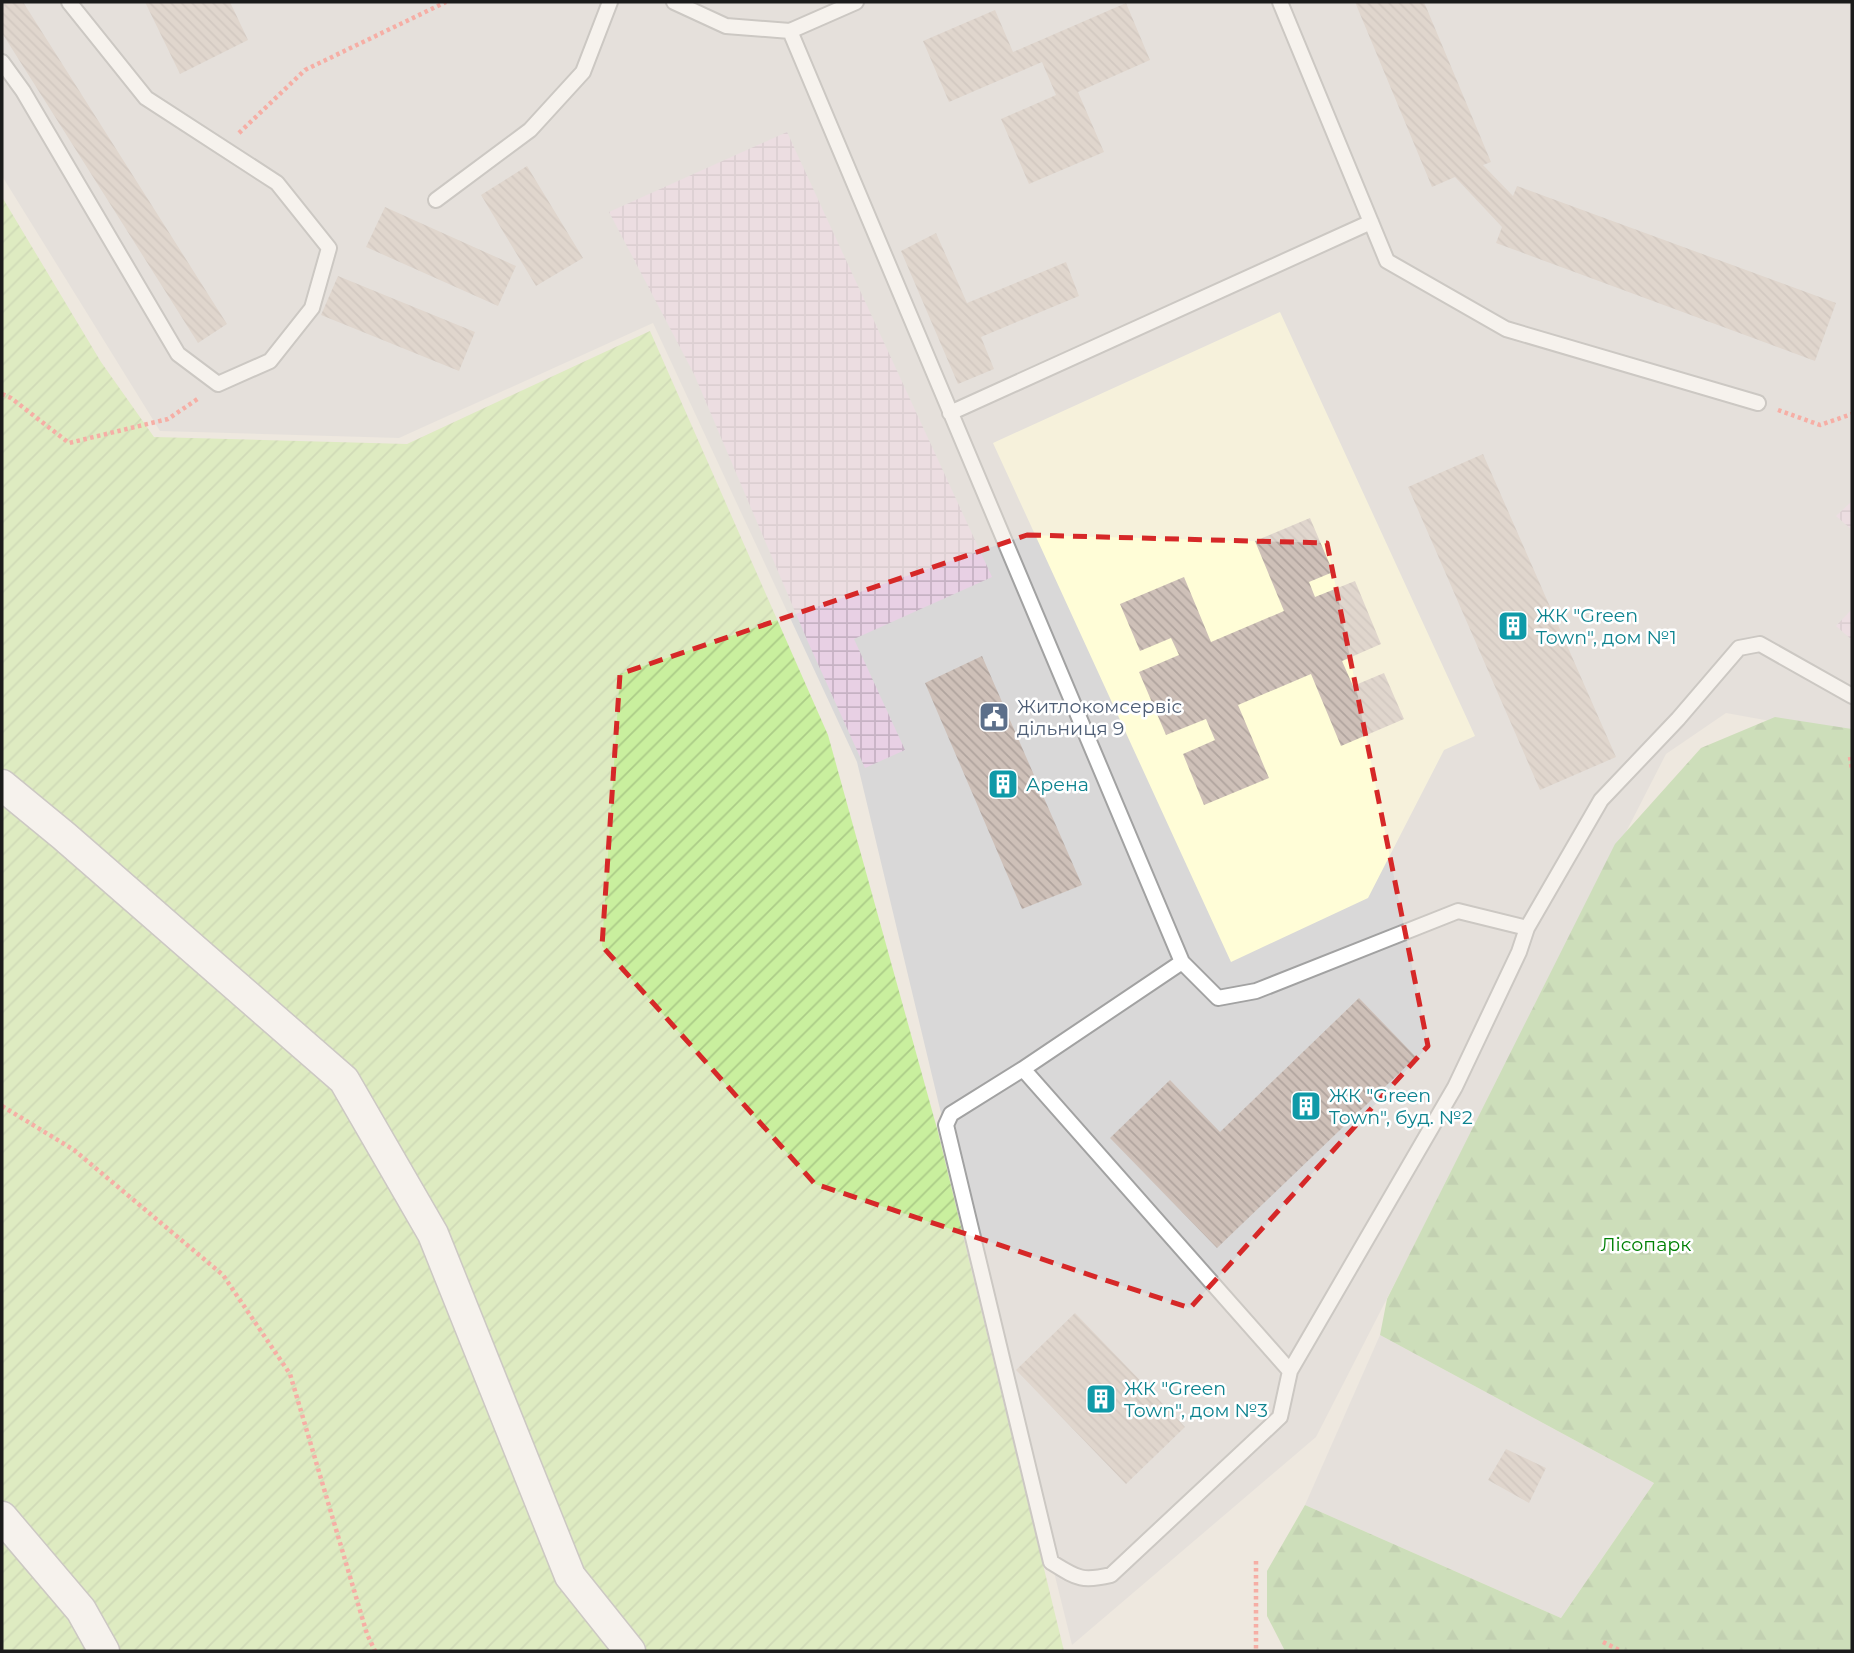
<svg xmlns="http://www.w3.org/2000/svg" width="1854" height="1653" viewBox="0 0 1854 1653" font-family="Montserrat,sans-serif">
<defs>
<pattern id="industrial-grid" width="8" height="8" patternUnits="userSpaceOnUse" patternTransform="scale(1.75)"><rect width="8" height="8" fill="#e8d0e4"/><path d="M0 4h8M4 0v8" fill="none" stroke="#c6b2c3"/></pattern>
<pattern id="forest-firs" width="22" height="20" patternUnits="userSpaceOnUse" patternTransform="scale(1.75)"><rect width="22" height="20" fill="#a5d28f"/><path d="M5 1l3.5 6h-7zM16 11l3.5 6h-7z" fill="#8db47b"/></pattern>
<pattern id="garden-furrows" width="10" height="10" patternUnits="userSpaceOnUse" patternTransform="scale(1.75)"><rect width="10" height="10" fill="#c9ef9e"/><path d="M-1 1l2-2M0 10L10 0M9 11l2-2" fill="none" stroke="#accc88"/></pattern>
<pattern id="building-back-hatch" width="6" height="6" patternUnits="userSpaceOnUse" patternTransform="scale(1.75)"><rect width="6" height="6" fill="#cec0b8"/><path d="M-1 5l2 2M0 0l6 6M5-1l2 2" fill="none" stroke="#b0a49e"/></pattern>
</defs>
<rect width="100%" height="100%" fill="#eee8df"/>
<path fill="#d9d8d8" d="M2,2H1852V736L1726,713L1666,754L1316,1437L1072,1645L946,1134L857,762L653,323L399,438L160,431L2,176Z
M1380,1335L1654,1483L1561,1618L1305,1505Z"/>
<path fill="url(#industrial-grid)" d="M787,132L992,577L854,639L905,750L865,768L808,642L694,374L609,212Z
M1852,501V530L1836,516Z
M1852,609V640L1836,626Z"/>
<path fill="#fffdd7" d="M1280,312L1475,736L1444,750L1368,898L1231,962L993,443Z"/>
<path fill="url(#forest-firs)" d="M1775,717L1852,729V1651H1285L1267,1616V1571L1305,1505L1561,1618L1654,1483L1380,1335L1387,1299L1615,844L1701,748Z"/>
<path fill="url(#garden-furrows)" d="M2,197L101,362L154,437L407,444L650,331L828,735L938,1132L1064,1651H2Z"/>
<path fill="url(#building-back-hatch)" d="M2,2H23L227,324L198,343L2,33Z
M145,2H230L248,40L180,74Z
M1355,2H1424L1491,162L1483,165L1513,196L1517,186L1836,303L1815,361L1496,243L1502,227L1455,177L1432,187Z
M1126,3L1150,60L1078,92L1104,152L1029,184L1001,119L1056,95L1042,62L949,102L923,41L995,10L1013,52Z
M527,166L583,258L536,286L481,195Z
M385,207L516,266L498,306L366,247Z
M936,233L967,303L1066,262L1079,296L981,337L994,369L958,384L901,251Z
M338,276L475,332L459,371L321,315Z
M1483,454L1616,757L1540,790L1408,487Z
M1310,518L1333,572L1309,582L1315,597L1355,581L1381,644L1342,661L1353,686L1384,673L1404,719L1341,746L1311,674L1238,705L1269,778L1204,805L1183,754L1215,740L1206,719L1166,735L1139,672L1179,655L1171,638L1140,651L1120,604L1184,577L1211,642L1284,611L1255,541Z
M982,656L1082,885L1022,909L925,683Z
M1359,998L1416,1057L1217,1248L1110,1138L1170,1080L1220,1132Z
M1075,1313L1185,1427L1126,1484L1016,1370Z
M1506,1449L1546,1468L1529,1503L1488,1480Z"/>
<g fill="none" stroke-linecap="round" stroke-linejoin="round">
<g stroke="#a2a2a2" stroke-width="18">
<path id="service" d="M674,2L726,26L790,31L856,2
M1280,2L1387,261L1506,329L1758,403
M790,31L1182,962
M2,62L23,91L178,354L218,384L270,361L312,308L329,248L277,183L146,98L69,2
M436,200L530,130L583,72L610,2
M950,413L1371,222
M1023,1069L951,1114L946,1125L1051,1562C1077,1578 1081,1582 1111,1575L1280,1417L1290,1371L1455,1087L1519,952L1527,928L1601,800L1678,719L1739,648L1760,644L1852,696
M1290,1371L1023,1069L1182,962L1218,998L1256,991L1458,911L1527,928"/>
</g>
<g stroke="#a2a2a2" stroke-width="33">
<path id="minor" d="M2,785L64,836L344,1080L433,1234L570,1576L630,1651
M2,1517L81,1610L104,1651"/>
</g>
<path stroke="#ff685f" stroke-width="4.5" stroke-dasharray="3.5 3.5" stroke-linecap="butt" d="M239,133L305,70L446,2
M2,394L11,398L69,443L168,419L199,398
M1778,410L1820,425L1852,414
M1850,757L1852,770
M2,1106L74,1150L223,1275L290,1374L367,1634L375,1651
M1256,1561V1651
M1603,1642L1621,1651"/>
<use href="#service" stroke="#fff" stroke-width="14"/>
<use href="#minor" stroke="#fff" stroke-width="30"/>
</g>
<path d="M0 0H1854V1653H0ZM1027,535L1327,543L1428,1046L1190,1308L815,1184L602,946L620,674Z" fill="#eee8df" fill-opacity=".55" fill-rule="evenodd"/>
<path fill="none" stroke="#d62828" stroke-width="5" stroke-dasharray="14 9" stroke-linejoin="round" d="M1027,535L1327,543L1428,1046L1190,1308L815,1184L602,946L620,674Z"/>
<defs>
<g id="building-square" transform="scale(1.575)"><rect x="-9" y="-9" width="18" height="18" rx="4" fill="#0f9aa8" stroke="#fff"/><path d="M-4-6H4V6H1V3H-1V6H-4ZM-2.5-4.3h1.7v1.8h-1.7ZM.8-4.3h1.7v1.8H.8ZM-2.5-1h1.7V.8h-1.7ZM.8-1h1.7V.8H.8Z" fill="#fff"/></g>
<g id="civic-square" transform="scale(1.575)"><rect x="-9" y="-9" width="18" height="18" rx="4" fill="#5c6f8a" stroke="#fff"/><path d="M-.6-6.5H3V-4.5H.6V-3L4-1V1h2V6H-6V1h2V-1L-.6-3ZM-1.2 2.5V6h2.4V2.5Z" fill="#fff"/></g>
</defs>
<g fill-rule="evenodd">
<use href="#building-square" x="1513" y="626"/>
<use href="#civic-square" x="994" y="717"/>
<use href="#building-square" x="1003" y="784"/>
<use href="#building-square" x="1306" y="1106"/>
<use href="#building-square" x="1101" y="1399"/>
</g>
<g text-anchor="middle" stroke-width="5" stroke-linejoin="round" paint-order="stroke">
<g font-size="19" fill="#0d838f" stroke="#fff" text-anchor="start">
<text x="1536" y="622">ЖК "Green<tspan x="1536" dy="22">Town", дом №1</tspan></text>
<text x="1026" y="791">Арена</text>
<text x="1329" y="1102">ЖК "Green<tspan x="1329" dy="22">Town", буд. №2</tspan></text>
<text x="1124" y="1395">ЖК "Green<tspan x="1124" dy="22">Town", дом №3</tspan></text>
</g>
<g font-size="19" fill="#4e5e75" stroke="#fff" text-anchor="start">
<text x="1017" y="713">Житлокомсервіс<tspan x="1017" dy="22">дільниця 9</tspan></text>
</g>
<g font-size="19" fill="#008105" stroke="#fff">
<text x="1646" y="1251">Лісопарк</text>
</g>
</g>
<rect width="1854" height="1653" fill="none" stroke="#1b1b1b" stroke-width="7"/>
</svg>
